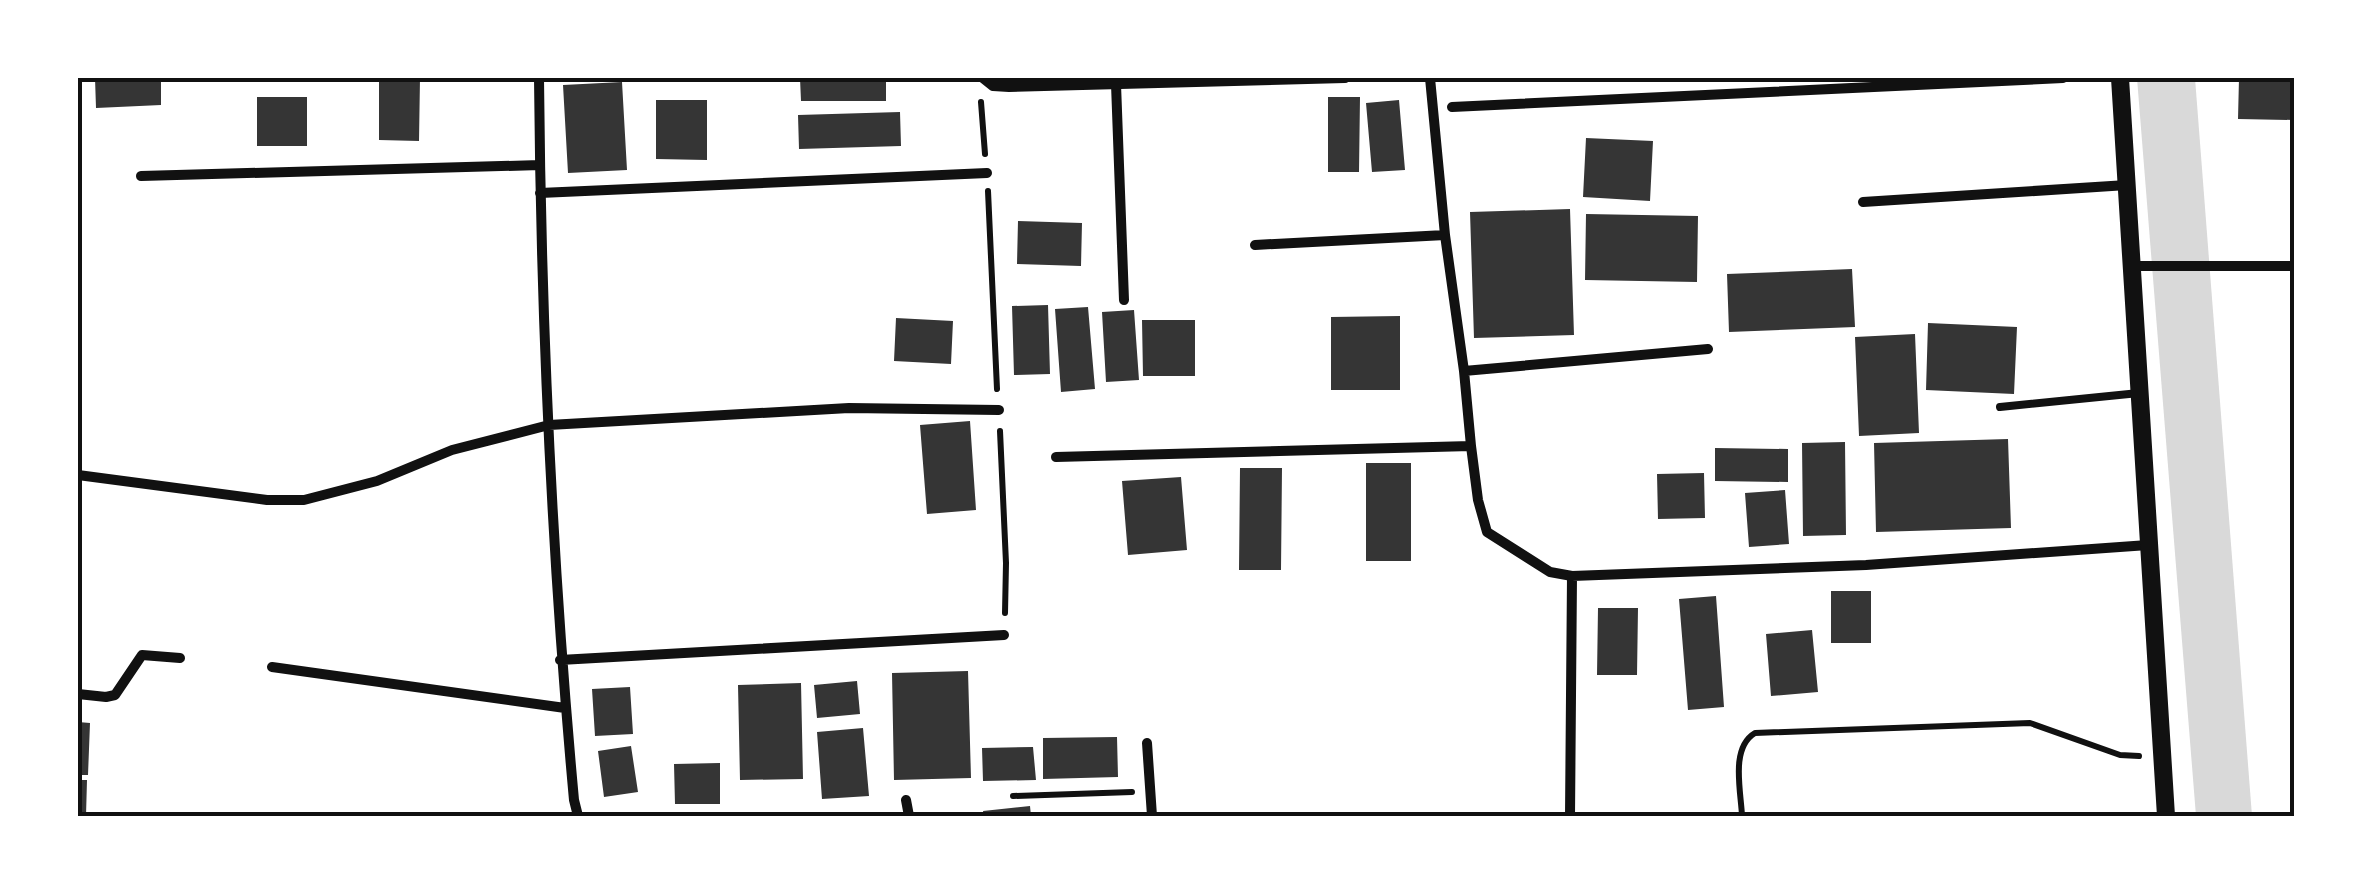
<svg xmlns="http://www.w3.org/2000/svg" width="2372" height="894" viewBox="0 0 2372 894" font-family="Lora,serif">
<rect width="100%" height="100%" fill="#fff"/>
<path fill="#d9d9d9" d="M2137,78H2195L2252,816H2196Z"/>
<path fill="#353535" d="M95,78H161V105L96,108Z
M379,78H420L419,141L379,140Z
M800,78H886V101H801Z
M2239,78H2294V120L2238,119Z
M622,82L627,170L568,173L563,85Z
M257,97H307V146H257Z
M1328,97H1360L1359,172H1328Z
M656,100H707V160L656,159Z
M1399,100L1405,170L1372,172L1366,103Z
M900,112L901,146L799,149L798,115Z
M1586,138L1653,141L1650,201L1583,197Z
M1570,209L1574,335L1474,338L1470,212Z
M1586,214L1698,216L1697,282L1585,280Z
M1018,221L1082,223L1081,266L1017,264Z
M1852,269L1855,327L1729,332L1727,274Z
M1048,305L1050,374L1014,375L1012,306Z
M1088,307L1095,389L1061,392L1055,309Z
M1134,310L1139,380L1106,382L1102,312Z
M1400,316V390H1331V317Z
M896,318L953,321L951,364L894,361Z
M1142,320H1195V376H1143Z
M1928,323L2017,327L2014,394L1926,390Z
M1915,334L1919,433L1859,436L1855,337Z
M970,421L976,510L927,514L920,425Z
M2008,439L2011,528L1876,532L1874,443Z
M1845,442L1846,535L1803,536L1802,443Z
M1715,448L1788,449V482L1715,481Z
M1366,463H1411V561H1366Z
M1240,468H1282L1281,570H1239Z
M1704,473L1705,518L1658,519L1657,474Z
M1181,477L1187,550L1128,555L1122,481Z
M1785,490L1789,544L1749,547L1745,493Z
M1831,591H1871V643H1831Z
M1716,596L1724,707L1688,710L1679,599Z
M1598,608H1638L1637,675H1597Z
M1812,630L1818,692L1771,696L1766,634Z
M968,671L971,778L894,780L892,673Z
M857,681L860,714L817,718L814,685Z
M801,683L803,779L740,780L738,685Z
M630,687L633,734L595,736L592,689Z
M78,722L90,723L88,775H78Z
M863,728L869,796L822,799L817,732Z
M1117,737L1118,777L1043,779V738Z
M631,746L638,792L604,797L598,751Z
M1033,747L1036,780L983,781L982,748Z
M720,763V804H675L674,764Z
M78,780H87L86,816H78Z
M1030,806L1031,816H984L983,811Z"/>
<g fill="none" stroke-linecap="round" stroke-linejoin="round">
<path stroke="#111" stroke-width="6" d="M981,102L985,154
M988,191L997,389
M1000,431L1006,563L1005,613
M1013,796L1132,792
M1742,816C1741,791 1730,748 1755,733L2030,723L2120,755L2139,756"/>
<path stroke="#111" stroke-width="8" d="M2000,407L2139,393"/>
<path stroke="#111" stroke-width="10" d="M539,78C541,318 552,560 574,800L578,816
M983,78L993,86L1009,87L1345,78
M1430,78L1445,235L1464,371L1471,446L1478,500L1487,532L1550,572L1572,576L1866,565L2148,545
M1116,84L1124,300
M1452,107L2063,78
M141,176L540,165
M540,193L987,173
M1863,202L2127,185
M1255,245L1445,235
M2131,266H2294
M1464,371L1708,349
M1056,457L1471,446
M78,475L267,500H304L377,481L452,450L549,425L849,408L999,410
M560,660L1004,635
M272,667L565,708
M78,694L106,697L115,695L142,655L180,658
M1147,743L1152,816
M906,800L909,816
M1570,816L1572,576"/>
<path stroke="#111" stroke-width="18" d="M2120,78L2166,816"/>
</g>
<rect width="2372" height="894" fill="none" stroke="#ffffff" stroke-width="160"/>
<rect x="80" y="80" width="2212" height="734" fill="none" stroke="#111" stroke-width="4"/>
</svg>
